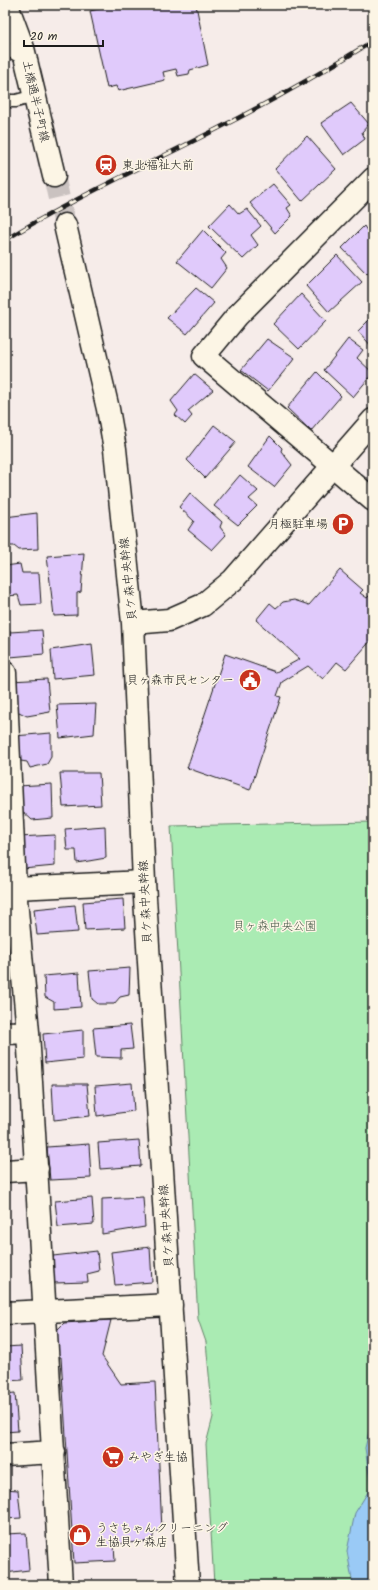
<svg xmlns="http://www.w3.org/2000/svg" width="378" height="1590" viewBox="0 0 378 1590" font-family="Kalam,'Klee One',sans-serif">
<rect width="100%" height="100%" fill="#f6ece9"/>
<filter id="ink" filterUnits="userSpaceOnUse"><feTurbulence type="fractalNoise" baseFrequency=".025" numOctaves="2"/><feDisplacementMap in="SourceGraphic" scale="8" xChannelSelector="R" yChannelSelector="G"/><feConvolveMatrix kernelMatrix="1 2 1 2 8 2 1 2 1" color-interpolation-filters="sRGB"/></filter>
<g filter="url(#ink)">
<path fill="#aaebb3" stroke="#638468" d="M373,822V1585H214L206,1444L213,1417L206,1342L198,1319L171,826Z"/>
<path fill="#9acaf6" stroke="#68849f" d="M373,1382V1585H353L347,1551L355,1513L371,1487L365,1448L371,1423L370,1386Z"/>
<path fill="#e0cafb" stroke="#1c1c1c" d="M116,5H154L155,8L169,5H196L208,65L190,70L189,74L178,76L176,69L163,72L165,80L118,91L116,86L107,88L90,11Z
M351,103L369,124L362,132L365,139L344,155L321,123Z
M307,136L336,169L302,201L275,169Z
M273,184L291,205L287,208L292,216L275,233L250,203Z
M230,204L239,214L247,209L261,226L251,235L258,245L243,259L209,226Z
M364,226L373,240V269L367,274L342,248Z
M203,230L226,253L221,259L227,268L211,288L177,261Z
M337,255L362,282L329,312L306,286Z
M196,288L214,303L187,334L167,318Z
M301,294L326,321L299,349L273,324Z
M373,316V348L358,331Z
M267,339L295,358L268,391L241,370Z
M348,339L363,350L357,358L373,373L353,397L324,370Z
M317,372L341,396L311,431L287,408Z
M194,374L213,390L188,411L192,416L185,424L175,415L178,411L171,401Z
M214,425L236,442L205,478L187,460Z
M270,436L282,448L281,451L292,465L274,487L248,467Z
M240,475L258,491L249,499L257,506L238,525L214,506Z
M190,493L222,522L220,527L226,535L212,550L188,530L194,521L179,507Z
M37,513L38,549L19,550L14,546H5V517Z
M84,553L81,592L77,593V615L54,616L47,556Z
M20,564L22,573H39L41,604L21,605L18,595L7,596L5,566Z
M340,570L363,590L360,593L367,598L373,592V638L346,669L337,662L323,679L308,666L282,682L277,696L281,697L250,790L187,768L225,654L276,672L300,659L256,620L270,603L276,608L283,602L294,600L309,605Z
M42,630L44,654L10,657V632Z
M92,644L95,675L53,679L51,650Z
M47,679L50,712L27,716L13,709L11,681Z
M96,704L94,734L60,738L57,705Z
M51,733V757L47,764L30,768L27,762L15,760L14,736Z
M60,773H99L101,805L63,807Z
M52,784L53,818L32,820L22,811L18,786Z
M105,826L106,858L77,863L76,850H67L65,829Z
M55,835V866L23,869L19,837Z
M123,899L125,928L85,930L83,902Z
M75,905L78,932L37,935L34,909Z
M130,968L129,995L120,997L114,1004H98L92,999L89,971Z
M79,973L81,1007L54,1009V1002L45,997L44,976Z
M130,1025L133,1049L121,1050V1058L96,1057L93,1028Z
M83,1030V1059L45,1063L43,1034Z
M132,1083L134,1111L97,1116L95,1086Z
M52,1084H87L90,1116L54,1120Z
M139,1140L141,1166L100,1169L98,1143Z
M89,1144L91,1178L50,1180L47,1147Z
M143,1197L145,1227L102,1234V1199Z
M92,1198L94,1224L58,1227L55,1201Z
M150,1247L152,1282L115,1285L111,1252Z
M97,1251L99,1271L87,1274L88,1282L54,1283L53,1256Z
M111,1320L102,1356L121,1384L155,1382L162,1530L154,1532L152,1541L114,1544L115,1561L74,1563L61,1357H58L56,1331L64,1323Z
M21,1346L23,1380L5,1381V1347Z
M15,1393L18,1431L5,1432V1394Z
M5,1489L18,1490L21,1518L5,1519Z
M26,1533L29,1570L5,1573V1534Z"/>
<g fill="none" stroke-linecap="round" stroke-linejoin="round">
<path stroke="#cac2c0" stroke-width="22" stroke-dasharray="22 11" stroke-linecap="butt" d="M54,176L65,225"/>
<g stroke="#1c1c1c" stroke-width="15">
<path id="service" d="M5,48L26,60
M5,101H16L35,96"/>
</g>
<g stroke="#1c1c1c" stroke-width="25">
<path id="minor" d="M373,179L237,316L204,356L373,500
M5,673L15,888L5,889
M5,1033L28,1032
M5,1171L37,1169
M5,1313L171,1305
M5,1455L54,1452
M61,1585L28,1032L15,888L144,882"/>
</g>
<g stroke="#1c1c1c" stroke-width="25">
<path id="tertiary" d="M7,5L23,48L54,176
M65,225L108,409L115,449L133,623L144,882L188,1585
M133,623L169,620L203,605L233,580L373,420"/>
</g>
<use href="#service" stroke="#fcf5e5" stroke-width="12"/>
<use href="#minor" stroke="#fcf5e5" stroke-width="22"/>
<use href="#tertiary" stroke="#fcf5e5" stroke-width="22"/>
<g stroke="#1c1c1c" stroke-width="4.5">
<path id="rail" d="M5,240C72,199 147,165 217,129C270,102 323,72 373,41"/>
</g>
<use href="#rail" stroke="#fcf5e5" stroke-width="3" stroke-dasharray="9" stroke-linecap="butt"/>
</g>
</g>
<defs>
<g id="station-disc" transform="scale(1.15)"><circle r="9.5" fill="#c8321e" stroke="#fcf5e5"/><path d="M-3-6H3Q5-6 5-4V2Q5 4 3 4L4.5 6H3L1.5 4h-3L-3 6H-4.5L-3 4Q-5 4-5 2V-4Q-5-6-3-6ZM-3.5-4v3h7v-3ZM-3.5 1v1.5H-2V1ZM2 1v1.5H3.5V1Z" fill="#fff"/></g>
<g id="parking-disc" transform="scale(1.15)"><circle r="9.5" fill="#c8321e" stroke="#fcf5e5"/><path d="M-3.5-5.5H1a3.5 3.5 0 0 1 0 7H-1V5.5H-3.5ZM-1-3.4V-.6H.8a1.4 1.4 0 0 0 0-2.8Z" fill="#fff"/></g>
<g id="civic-disc" transform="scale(1.15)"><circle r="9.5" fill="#c8321e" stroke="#fcf5e5"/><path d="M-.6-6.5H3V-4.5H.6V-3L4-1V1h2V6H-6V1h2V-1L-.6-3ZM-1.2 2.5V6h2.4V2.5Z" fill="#fff"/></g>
<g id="supermarket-disc" transform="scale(1.15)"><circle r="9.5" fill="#c8321e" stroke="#fcf5e5"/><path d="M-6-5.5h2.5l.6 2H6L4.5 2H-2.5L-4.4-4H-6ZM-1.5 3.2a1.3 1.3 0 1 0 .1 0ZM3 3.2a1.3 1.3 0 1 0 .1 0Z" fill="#fff"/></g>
<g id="shop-disc" transform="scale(1.15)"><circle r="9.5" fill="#c8321e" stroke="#fcf5e5"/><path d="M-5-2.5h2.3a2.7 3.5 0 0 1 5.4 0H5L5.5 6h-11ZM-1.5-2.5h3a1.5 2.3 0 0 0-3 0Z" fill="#fff"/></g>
</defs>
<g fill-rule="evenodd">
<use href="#station-disc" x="106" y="165"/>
<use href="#parking-disc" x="343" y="524"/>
<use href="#civic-disc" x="250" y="680"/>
<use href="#supermarket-disc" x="113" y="1457"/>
<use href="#shop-disc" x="80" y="1535"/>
</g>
<g text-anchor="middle" stroke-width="3" stroke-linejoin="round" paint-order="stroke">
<g font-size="12" fill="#1c1c1c" stroke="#fcf5e5">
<text transform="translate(36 101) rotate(77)" y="4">土橋通半子町線</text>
<text transform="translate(128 579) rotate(-96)" y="4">貝ケ森中央幹線</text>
<text transform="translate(145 902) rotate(-93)" y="4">貝ケ森中央幹線</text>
<text transform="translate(166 1226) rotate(-94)" y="4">貝ケ森中央幹線</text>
</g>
<g font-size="12" fill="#1c1c1c" stroke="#fcf5e5" text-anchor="start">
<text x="122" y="169">東北福祉大前</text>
<text x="328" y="528" text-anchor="end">月極駐車場</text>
<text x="234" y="684" text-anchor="end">貝ヶ森市民センター</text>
<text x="128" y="1461">みやぎ生協</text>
<text x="96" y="1532">うさちゃんクリーニング<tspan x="96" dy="14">生協貝ヶ森店</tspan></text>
</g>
<g font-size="12" fill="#475a49" stroke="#fcf5e5">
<text x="275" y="930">貝ヶ森中央公園</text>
</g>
</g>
<rect width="378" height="1590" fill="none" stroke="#fcf5e5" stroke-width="20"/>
<rect x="10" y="10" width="358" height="1570" fill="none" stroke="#1c1c1c" stroke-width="1.5" filter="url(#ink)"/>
<path d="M24 40v6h79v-6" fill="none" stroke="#1c1c1c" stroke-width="2"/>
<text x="30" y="40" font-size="12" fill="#1c1c1c" stroke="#fcf5e5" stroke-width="3" paint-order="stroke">20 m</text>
</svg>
